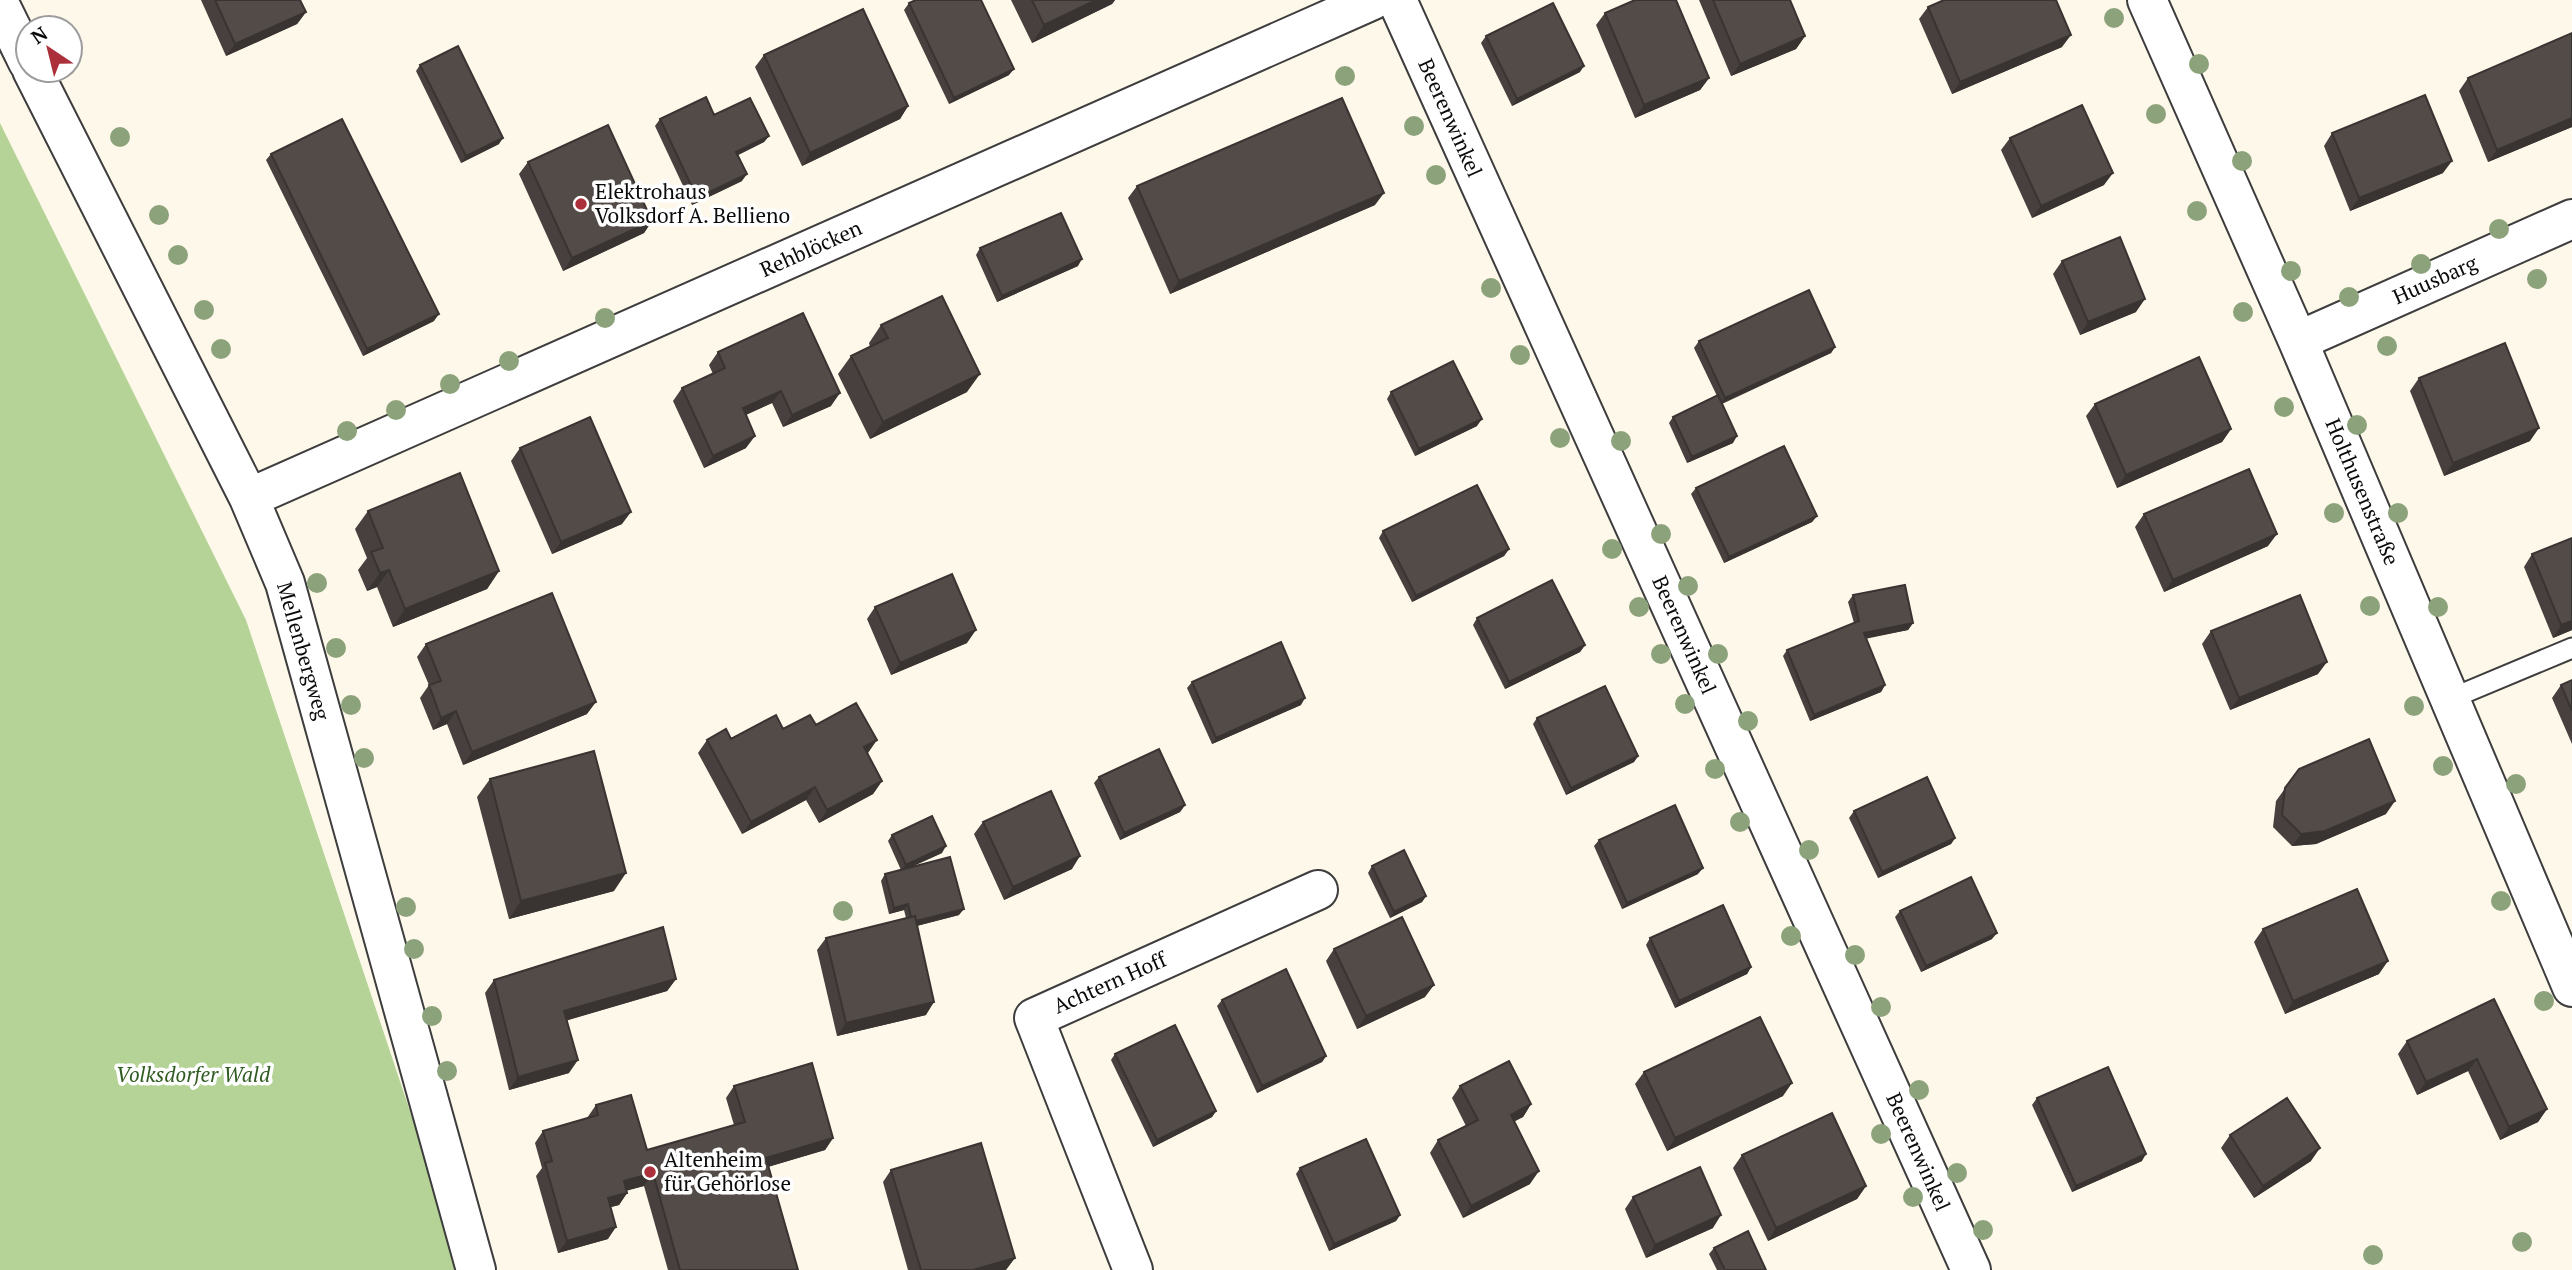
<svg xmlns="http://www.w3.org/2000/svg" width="2572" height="1270" viewBox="0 0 2572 1270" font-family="'PT Serif',serif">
<rect width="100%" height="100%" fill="#fdf8e9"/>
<path fill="#b5d397" d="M0,123L246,620L463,1270H0Z"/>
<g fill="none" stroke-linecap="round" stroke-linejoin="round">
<g stroke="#3d3d3d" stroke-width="23">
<path id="lane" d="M2450,699L2572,648"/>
</g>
<g stroke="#3d3d3d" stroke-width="42">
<path id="street" d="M1397,0L1971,1270
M2147,0L2298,341L2572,987
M0,5L28,62
M32,70L249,498L285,583L476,1270
M2298,341L2572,219
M249,498L1373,0
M1133,1270L1034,1018L1318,890"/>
</g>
<use href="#lane" stroke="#fff" stroke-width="19"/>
<use href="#street" stroke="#fff" stroke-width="38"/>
</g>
<g fill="#8ca27b">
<circle cx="2114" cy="18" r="10"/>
<circle cx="2199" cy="64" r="10"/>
<circle cx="1345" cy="76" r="10"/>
<circle cx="2156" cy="114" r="10"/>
<circle cx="1414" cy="126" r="10"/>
<circle cx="120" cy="137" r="10"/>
<circle cx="2242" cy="161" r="10"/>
<circle cx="1436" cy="175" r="10"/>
<circle cx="2197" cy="211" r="10"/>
<circle cx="159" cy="215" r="10"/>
<circle cx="2499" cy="229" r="10"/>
<circle cx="178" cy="255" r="10"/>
<circle cx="2421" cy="264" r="10"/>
<circle cx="2291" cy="271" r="10"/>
<circle cx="2537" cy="279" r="10"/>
<circle cx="1491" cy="288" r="10"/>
<circle cx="2349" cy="297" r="10"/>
<circle cx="204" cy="310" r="10"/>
<circle cx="2243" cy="312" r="10"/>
<circle cx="605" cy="318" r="10"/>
<circle cx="2387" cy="346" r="10"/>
<circle cx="221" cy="349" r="10"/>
<circle cx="1520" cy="355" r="10"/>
<circle cx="509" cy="361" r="10"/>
<circle cx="450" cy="384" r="10"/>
<circle cx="2284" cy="407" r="10"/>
<circle cx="396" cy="410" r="10"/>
<circle cx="2357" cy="425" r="10"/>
<circle cx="347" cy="431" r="10"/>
<circle cx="1560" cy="438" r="10"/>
<circle cx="1621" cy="441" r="10"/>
<circle cx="2334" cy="513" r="10"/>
<circle cx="2398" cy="513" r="10"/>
<circle cx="1661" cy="534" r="10"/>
<circle cx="1612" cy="549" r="10"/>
<circle cx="317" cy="583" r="10"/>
<circle cx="1688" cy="586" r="10"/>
<circle cx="2370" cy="606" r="10"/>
<circle cx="1639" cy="607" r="10"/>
<circle cx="2438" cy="607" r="10"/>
<circle cx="336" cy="648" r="10"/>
<circle cx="1661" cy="654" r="10"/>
<circle cx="1718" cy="654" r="10"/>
<circle cx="1685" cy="704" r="10"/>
<circle cx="351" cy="705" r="10"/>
<circle cx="2414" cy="706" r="10"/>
<circle cx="1748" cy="721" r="10"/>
<circle cx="364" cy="758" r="10"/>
<circle cx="2443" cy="766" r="10"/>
<circle cx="1715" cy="769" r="10"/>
<circle cx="2516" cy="784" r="10"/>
<circle cx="1740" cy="822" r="10"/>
<circle cx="1809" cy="850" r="10"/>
<circle cx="2501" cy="901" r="10"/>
<circle cx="406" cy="907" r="10"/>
<circle cx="843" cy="911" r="10"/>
<circle cx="1791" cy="936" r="10"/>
<circle cx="414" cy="949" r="10"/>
<circle cx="1855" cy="955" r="10"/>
<circle cx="2544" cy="1001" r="10"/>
<circle cx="1881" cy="1007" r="10"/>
<circle cx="432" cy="1016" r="10"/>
<circle cx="447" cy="1071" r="10"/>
<circle cx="1919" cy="1090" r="10"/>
<circle cx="1881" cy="1134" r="10"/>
<circle cx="1957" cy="1173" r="10"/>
<circle cx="1913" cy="1197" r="10"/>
<circle cx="1983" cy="1230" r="10"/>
<circle cx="2522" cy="1242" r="10"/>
<circle cx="2373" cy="1255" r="10"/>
</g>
<path fill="#47403e" d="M201,0H300L306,12L297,24L226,56Z
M1011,0H1115L1112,4L1032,43Z
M1699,0H1790L1805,36L1796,49L1731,76Z
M909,3L1009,75L949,104L904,10Z
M1928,7L2062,47L1952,94L1919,19Z
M1605,13L1709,78L1700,90L1635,118L1596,25Z
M1486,36L1580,72L1512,106L1481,43Z
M764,55L908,106L900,119L802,166L755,67Z
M420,65L499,144L461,163L416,71Z
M2468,78L2572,127L2488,162L2459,91Z
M714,115L769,136L764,142L738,155L742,181L692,205L655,126L660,119Z
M2332,133L2443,173L2350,211L2324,146Z
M2010,138L2104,185L2032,218L2001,150Z
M271,154L434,321L363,356L266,160Z
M528,162L652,221L644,233L563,271L519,174Z
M1137,186L1375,205L1170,294L1128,198Z
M980,248L1078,266L997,302L976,255Z
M2062,261L2136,312L2080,335L2053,274Z
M881,325L967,392L870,439L838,374L851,356L870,347L869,343Z
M1699,341L1835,347L1831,353L1722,404L1733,443L1687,463L1669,423L1673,417L1717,396L1694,348Z
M718,352L831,406L783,427L772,403L746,415V448L704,468L673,401L682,388L713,374L709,365Z
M2419,378L2530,441L2444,476L2410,391Z
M1391,392L1477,426L1415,456L1387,399Z
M2095,404L2231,429L2222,442L2117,488L2086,416Z
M520,448L622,524L552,554L511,461Z
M1696,488L1817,516L1812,522L1724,563L1691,494Z
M368,511L499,571L487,589L393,627L377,587L367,591L358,570L367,558L355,529Z
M2144,514L2268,546L2164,592L2135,527Z
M1383,531L1509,549L1504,556L1412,602L1379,538Z
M2572,538V630L2553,638L2524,567L2532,554Z
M1853,595L1913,623L1908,630L1866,638L1885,685L1881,692L1810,721L1783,656L1787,650L1854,623L1848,602Z
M875,607L967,643L891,675L867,619Z
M1477,618L1585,645L1580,652L1505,689L1473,625Z
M2211,631L2318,674L2230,710L2202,644Z
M426,644L587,714L463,765L447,724L433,730L420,698L429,685L417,657Z
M2572,680V744L2552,698L2561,685Z
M1192,682L1301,705L1212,744L1187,688Z
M1537,718L1638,756L1634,762L1566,795L1533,724Z
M816,725L867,753L882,781L873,794L819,823L806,800L742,834L698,753L707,740L731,739L783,729Z
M2299,769L2386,814L2316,844L2292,846L2273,827L2276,801Z
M1099,777L1185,805L1180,812L1120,840L1094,783Z
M490,779L614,891L509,919L477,797Z
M1854,811L1955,838L1951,844L1878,878L1849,818Z
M983,822L1072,869L1004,900L974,834Z
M892,835L942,853L909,868L959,915L917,926L926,1015L837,1036L817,950L826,938L906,918L904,910L889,914L881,881L885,874L901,870L888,841Z
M1599,840L1698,874L1622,909L1594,846Z
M1372,866L1426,896L1422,902L1390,918L1368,873Z
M1900,911L1992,939L1921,972L1895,917Z
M2263,929L2379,974L2285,1014L2254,942Z
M1650,938L1751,967L1747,974L1675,1008L1646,945Z
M1334,949L1425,997L1357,1029L1326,961Z
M676,979L667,991L567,1020L569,1073L509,1090L485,993L494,980Z
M2494,999L2547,1109L2538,1122L2500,1140L2468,1071L2417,1095L2398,1054L2407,1041Z
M1222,1000L1326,1056L1322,1062L1257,1093L1217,1006Z
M1115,1054L1216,1111L1212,1117L1153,1147L1111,1060Z
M1644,1072L1783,1096L1667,1151L1635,1084Z
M734,1086L833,1138L825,1150L768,1167L798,1270H668L644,1186L627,1190V1193L619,1205L611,1207L608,1239L558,1253L536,1176L542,1168L535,1143L543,1131L587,1118L596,1105L647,1150L734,1125L726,1098Z
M1460,1086L1531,1104L1523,1117L1514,1121L1530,1184L1463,1218L1430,1153L1438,1140L1466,1126L1452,1098Z
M2037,1098L2142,1161L2072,1192L2032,1105Z
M2230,1135L2311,1161L2254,1198L2221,1148Z
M1742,1155L1866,1186L1857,1199L1768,1241L1733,1168Z
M1300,1168L1400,1215L1396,1221L1329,1251L1296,1174Z
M891,1170L1006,1270H908L883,1182Z
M1633,1197L1713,1228L1646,1258L1625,1209Z
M1714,1248L1766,1270H1717L1709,1254Z"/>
<path fill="#393432" d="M1096,0H1115L1112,4L1032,43L1044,25Z
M306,12L297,24L226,56L235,44Z
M2071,35L2062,47L1952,94L1960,82Z
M1805,36L1796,49L1731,76L1740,64Z
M1584,66L1580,72L1512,106L1517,99Z
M1014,69L1009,75L949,104L954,98Z
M1709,78L1700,90L1635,118L1644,105Z
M908,106L900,119L802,166L810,153Z
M2572,118V127L2488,162L2497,150Z
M769,136L764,142L732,158L736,152Z
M503,138L499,144L461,163L466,156Z
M2452,161L2443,173L2350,211L2359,198Z
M2113,173L2104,185L2032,218L2041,206Z
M747,174L742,181L692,205L697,198Z
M1384,193L1375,205L1170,294L1179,281Z
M652,221L644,233L563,271L572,258Z
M1082,259L1078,266L997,302L1002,296Z
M2145,299L2136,312L2080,335L2088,322Z
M439,314L434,321L363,356L367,349Z
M1835,347L1831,353L1720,404L1725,398Z
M980,374L967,392L870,439L883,422Z
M781,391L772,403L734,420L743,408Z
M840,393L831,406L783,427L792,415Z
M1482,419L1477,426L1415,456L1419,449Z
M2539,428L2530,441L2444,476L2453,463Z
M2231,429L2222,442L2117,488L2126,475Z
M755,436L746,448L704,468L713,456Z
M1737,436L1733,443L1687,463L1692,457Z
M631,512L622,524L552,554L561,542Z
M1817,516L1812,522L1724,563L1729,557Z
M2277,534L2268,546L2164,592L2173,580Z
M1509,549L1504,556L1412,602L1416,596Z
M389,570L377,587L367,591L380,573Z
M499,571L487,589L393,627L405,609Z
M2572,621V630L2553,638L2561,625Z
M1913,623L1908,630L1860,640L1864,633Z
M976,630L967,643L891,675L900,663Z
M1585,645L1580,652L1505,689L1509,682Z
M2327,662L2318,674L2230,710L2239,698Z
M1885,685L1881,692L1810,721L1814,715Z
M1305,698L1301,705L1212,744L1216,738Z
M596,702L587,714L463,765L472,752Z
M456,711L447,724L433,730L441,718Z
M877,740L868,753L855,760L864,747Z
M1638,756L1634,762L1566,795L1571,788Z
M882,781L873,794L819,823L827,810Z
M815,787L806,800L742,834L751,822Z
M2395,801L2386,814L2316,844L2292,846L2301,834Z
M1185,805L1180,812L1120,840L1124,833Z
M1955,838L1951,844L1878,878L1882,872Z
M946,846L942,853L902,871L906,865Z
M1080,856L1072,869L1004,900L1013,887Z
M1703,868L1698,874L1622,909L1627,903Z
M626,873L614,891L509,919L521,901Z
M1426,896L1422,902L1390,918L1394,912Z
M908,904L904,910L889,914L894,908Z
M964,909L959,915L908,928L913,922Z
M1997,933L1992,939L1921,972L1926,966Z
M2388,961L2379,974L2285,1014L2293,1001Z
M1751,967L1747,974L1675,1008L1679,1001Z
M676,979L667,991L555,1024L564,1011Z
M1434,985L1425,997L1357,1029L1366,1016Z
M934,1002L926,1015L837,1036L846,1023Z
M1326,1056L1322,1062L1257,1093L1262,1086Z
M2477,1059L2468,1071L2417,1095L2426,1082Z
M578,1060L569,1073L509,1090L518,1077Z
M1792,1083L1783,1096L1667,1151L1675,1138Z
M1531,1104L1523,1117L1502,1128L1511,1115Z
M2547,1109L2538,1122L2500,1140L2509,1127Z
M1216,1111L1212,1117L1153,1147L1157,1140Z
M833,1138L825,1150L757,1170L766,1158Z
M2320,1148L2311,1161L2254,1198L2263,1186Z
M2146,1154L2142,1161L2072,1192L2076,1186Z
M1539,1171L1530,1184L1463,1218L1471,1206Z
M653,1173L644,1186L615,1194L624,1181Z
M1866,1186L1857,1199L1768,1241L1776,1228Z
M627,1193L619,1205L599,1210L608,1198Z
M1400,1215L1396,1221L1329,1251L1334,1244Z
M1721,1215L1713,1228L1646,1258L1655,1245Z
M616,1227L608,1239L558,1253L567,1241Z
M1015,1258L1006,1270H973Z"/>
<path fill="#524b48" stroke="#393432" stroke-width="2" d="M215,0H300L306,12L235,44Z
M916,0H981L1014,69L954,98L909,3Z
M1032,0H1096L1044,25Z
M1635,0H1676L1709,78L1644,105L1605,13Z
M1713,0H1790L1805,36L1740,64Z
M1944,0H2056L2071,35L1960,82L1928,7Z
M1553,3L1584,66L1517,99L1486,36Z
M863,9L908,106L810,153L764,55Z
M2572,33V118L2497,150L2468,78Z
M458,46L503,138L466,156L420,65Z
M2425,95L2452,161L2359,198L2332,133Z
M706,97L714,115L750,98L769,136L736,152L747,174L697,198L660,119Z
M1342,98L1384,193L1179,281L1137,186Z
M2082,105L2113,173L2041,206L2010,138Z
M342,119L439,314L367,349L271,154Z
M608,125L652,221L572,258L528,162Z
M1061,213L1082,259L1002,296L980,248Z
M2120,237L2145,299L2088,322L2062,261Z
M1809,290L1835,347L1725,398L1699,341Z
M942,296L980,374L883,422L851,356L888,338L881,325Z
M803,313L840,393L792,415L781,391L743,408L755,436L713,456L682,388L725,368L718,352Z
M2505,343L2539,428L2453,463L2419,378Z
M2199,357L2231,429L2126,475L2095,404Z
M1453,361L1482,419L1419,449L1391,392Z
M1718,395L1737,436L1692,457L1673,417Z
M590,417L631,512L561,542L520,448Z
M1784,446L1817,516L1729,557L1696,488Z
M2249,469L2277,534L2173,580L2144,514Z
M460,473L499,571L405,609L389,570L380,573L371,552L383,548L368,511Z
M1477,485L1509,549L1416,596L1383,531Z
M2572,538V621L2561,625L2532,554Z
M952,574L976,630L900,663L875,607Z
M1552,580L1585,645L1509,682L1477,618Z
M1905,585L1913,623L1864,633L1885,685L1814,715L1787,650L1859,621L1853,595Z
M552,593L596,702L472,752L456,711L441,718L429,685L441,681L426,644Z
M2300,595L2327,662L2239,698L2211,631Z
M1281,642L1305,698L1216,738L1192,682Z
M2572,680V711L2561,685Z
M1605,686L1638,756L1571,788L1537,718Z
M856,703L877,740L864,747L882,781L827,810L815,787L751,822L707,740L726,729L731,739L776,715L783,729L810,715L816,725Z
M2369,739L2395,801L2325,831L2301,834L2282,815L2285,788L2299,769Z
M1159,749L1185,805L1124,833L1099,777Z
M594,751L626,873L521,901L490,779Z
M1927,777L1955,838L1882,872L1854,811Z
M1051,791L1080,856L1013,887L983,822Z
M1675,805L1703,868L1627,903L1599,840Z
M932,816L946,846L906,865L892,835Z
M1404,850L1426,896L1394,912L1372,866Z
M950,857L964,909L916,921L915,916L911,917L908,904L894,908L885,874Z
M1971,877L1997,933L1926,966L1900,911Z
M2357,889L2388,961L2293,1001L2263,929Z
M1723,905L1751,967L1679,1001L1650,938Z
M915,916L934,1002L846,1023L826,938Z
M1402,917L1434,985L1366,1016L1334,949Z
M663,927L676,979L564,1011L578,1060L518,1077L494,980Z
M1286,969L1326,1056L1262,1086L1222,1000Z
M2494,999L2547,1109L2509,1127L2477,1059L2426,1082L2407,1041Z
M1760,1017L1792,1083L1675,1138L1644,1072Z
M1175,1025L1216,1111L1157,1140L1115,1054Z
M1509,1061L1531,1104L1511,1115L1539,1171L1471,1206L1438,1140L1478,1120L1460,1086Z
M812,1063L833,1138L766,1158L798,1270H680L653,1173L624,1181L627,1193L608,1198L616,1227L567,1241L545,1163L552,1161L543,1131L598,1115L596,1105L631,1095L647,1150L745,1122L734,1086Z
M2108,1067L2146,1154L2076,1186L2037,1098Z
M2287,1098L2320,1148L2263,1186L2230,1135Z
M1832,1113L1866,1186L1776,1228L1742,1155Z
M1366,1139L1400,1215L1334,1244L1300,1168Z
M981,1143L1015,1258L973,1270H921L891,1170Z
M1700,1167L1721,1215L1655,1245L1633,1197Z
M1748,1231L1766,1270H1725L1714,1248Z"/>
<g fill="#ac303c" stroke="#fff" stroke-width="2.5">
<circle cx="581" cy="204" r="7"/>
<circle cx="650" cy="1172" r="7"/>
</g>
<g text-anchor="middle" stroke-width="7" stroke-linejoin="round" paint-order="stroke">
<g font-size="21" fill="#0a0a0a" stroke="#fff">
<text transform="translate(1450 118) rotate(66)" y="7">Beerenwinkel</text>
<text transform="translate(811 249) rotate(-24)" y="7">Rehblöcken</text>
<text transform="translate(2435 280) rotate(-24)" y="7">Huusbarg</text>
<text transform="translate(2362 492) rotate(67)" y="7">Holthusenstraße</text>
<text transform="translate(1684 635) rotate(66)" y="7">Beerenwinkel</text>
<text transform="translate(303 651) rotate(74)" y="7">Mellenbergweg</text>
<text transform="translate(1110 983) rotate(-24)" y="7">Achtern Hoff</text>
<text transform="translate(1918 1152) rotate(66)" y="7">Beerenwinkel</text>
</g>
<g font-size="21" fill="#0a0a0a" stroke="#fff" text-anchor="start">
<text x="595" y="199">Elektrohaus<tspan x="595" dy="24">Volksdorf A. Bellieno</tspan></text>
<text x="664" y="1167">Altenheim<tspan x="664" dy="24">für Gehörlose</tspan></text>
</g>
<g font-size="21" font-style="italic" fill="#305b21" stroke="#fff">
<text x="193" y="1082">Volksdorfer Wald</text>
</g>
</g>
<g transform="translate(49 49) rotate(325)"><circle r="33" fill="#ffffff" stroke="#9d9d9d" stroke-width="2"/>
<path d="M0-5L12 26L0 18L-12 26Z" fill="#ac303c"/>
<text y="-10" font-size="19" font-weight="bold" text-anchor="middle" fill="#0a0a0a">N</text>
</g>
</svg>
